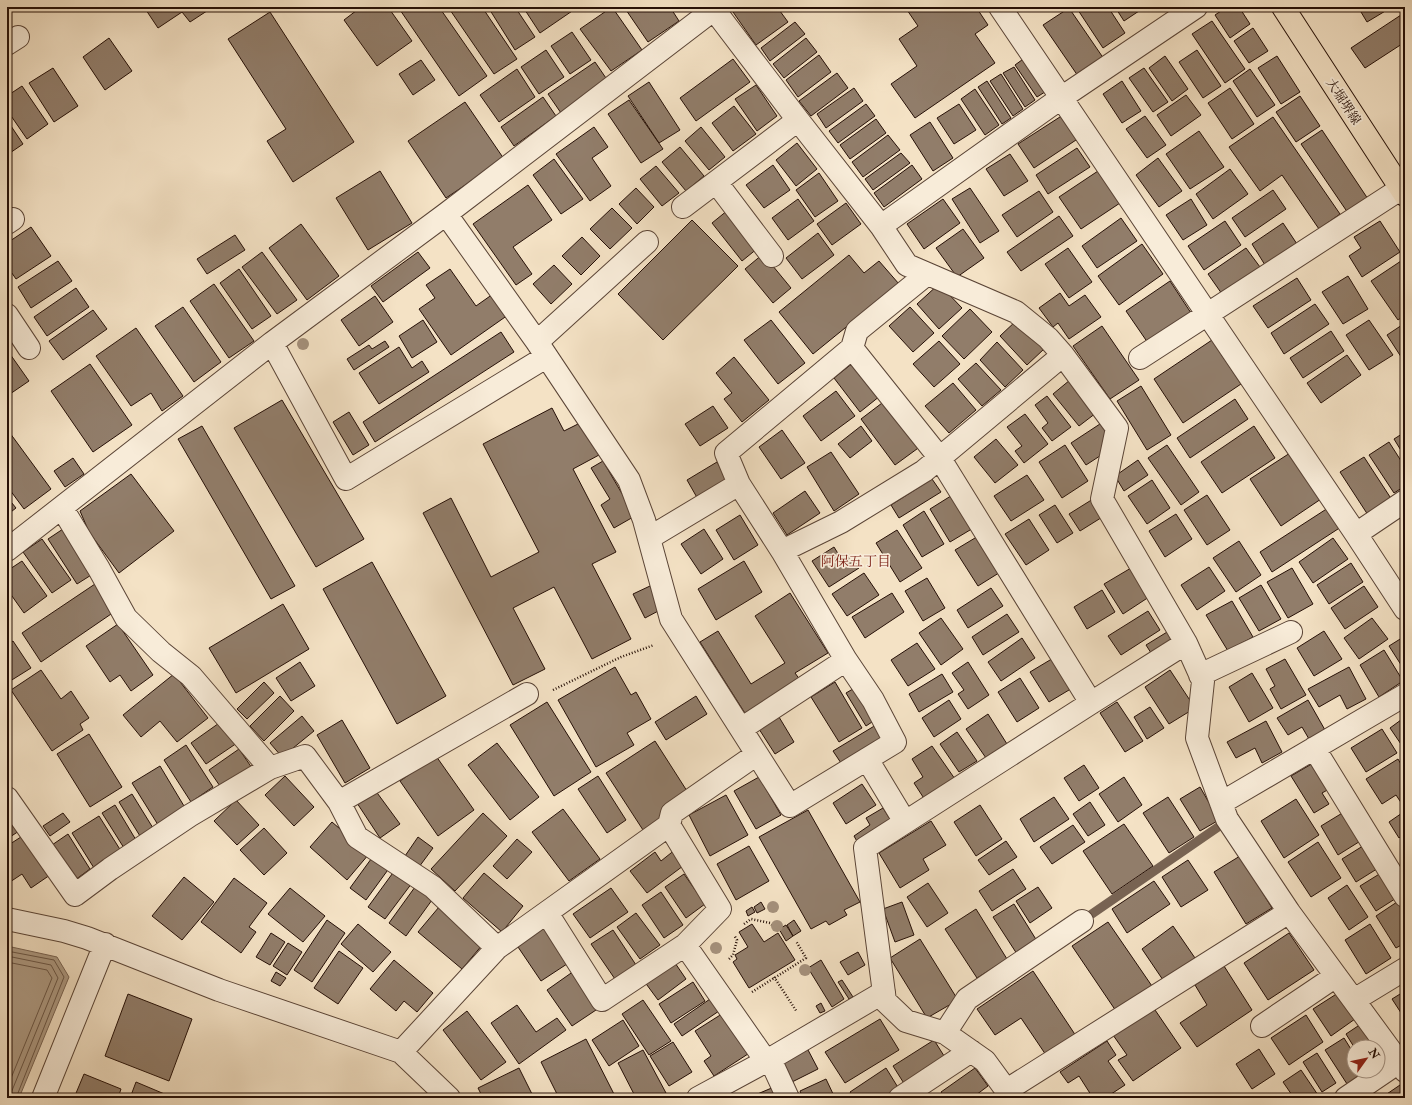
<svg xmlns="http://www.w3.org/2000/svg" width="1412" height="1105" viewBox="0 0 1412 1105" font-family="'IM FELL Double Pica','Noto Serif JP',serif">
<rect width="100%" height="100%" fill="#f4e2c5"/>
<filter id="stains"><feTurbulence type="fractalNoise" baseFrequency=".005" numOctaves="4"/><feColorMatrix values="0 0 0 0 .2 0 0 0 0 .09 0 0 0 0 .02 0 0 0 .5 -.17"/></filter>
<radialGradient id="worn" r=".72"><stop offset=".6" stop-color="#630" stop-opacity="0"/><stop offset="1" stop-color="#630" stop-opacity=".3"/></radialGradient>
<path fill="#ae9b84" stroke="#786352" d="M7,946L57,957L69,977L19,1098H7Z"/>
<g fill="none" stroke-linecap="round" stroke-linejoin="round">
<path stroke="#6a5646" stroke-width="1" d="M7,951L54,960L64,977L16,1098
M7,956L51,965L58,978L11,1093V1098
M7,962L47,970L52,978L7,1088"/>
<path stroke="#786352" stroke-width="9" d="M1086,918L1221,825"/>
</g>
<path fill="#917d6a" stroke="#261007" d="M144,7H213L190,22L182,12L158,28Z
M361,7H388L412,41L377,66L344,20Z
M398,7H439L487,76L459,96Z
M448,7H482L517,59L494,74Z
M488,7H515L535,37L515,50Z
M523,7H578L540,33Z
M612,7L642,50L611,71L580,29Z
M624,7H670L679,21L648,42Z
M740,7H777L788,22L756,45L733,12Z
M905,7H976L988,25L975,34L995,63L915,118L891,84L917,66L899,39L918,26Z
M1076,7H1108L1125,33L1103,48Z
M1115,7H1145L1124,21Z
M1227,7H1239L1250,24L1230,38L1215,15Z
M1358,7H1392L1367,22Z
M1069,8L1104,59L1078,76L1043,25Z
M270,12L354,142L293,182L267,141L286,129L228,39Z
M1404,13L1405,15V42L1365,68L1351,48Z
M1212,21L1245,69L1225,83L1192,34Z
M795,22L805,34L770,61L761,48Z
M1253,28L1268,51L1249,63L1234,41Z
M572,32L591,60L570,74L551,46Z
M109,38L132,71L105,90L83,57Z
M806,38L817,52L784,78L773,64Z
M546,50L564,77L539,94L521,67Z
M1197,50L1221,86L1203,98L1179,62Z
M819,55L831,72L798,97L786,80Z
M1165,56L1188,89L1172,101L1149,68Z
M1277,56L1300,92L1281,104L1258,68Z
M1026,57L1048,90L1037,97L1015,65Z
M733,59L750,82L696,121L680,98Z
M421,60L435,80L413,95L399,74Z
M595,62L608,81L561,113L548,94Z
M1014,67L1035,100L1025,107L1003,73Z
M53,68L78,106L54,122L29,83Z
M1144,68L1168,102L1153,112L1129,78Z
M517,69L535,97L499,122L480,95Z
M1250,69L1275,105L1257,117L1233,81Z
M837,73L848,88L811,116L799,101Z
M1001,74L1023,109L1013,116L990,81Z
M987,81L1011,118L1002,124L978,87Z
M1122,81L1141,111L1122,123L1103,94Z
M649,82L680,130L659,143L628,96Z
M756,85L777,116L757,131L735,99Z
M22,86L48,124L27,139L7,110V96Z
M854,88L863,101L826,128L817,114Z
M1230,88L1254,124L1232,139L1208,103Z
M975,89L999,125L985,135L961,99Z
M1186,95L1201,115L1171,136L1157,115Z
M1300,96L1320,126L1296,142L1276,112Z
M543,97L556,116L514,146L501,127Z
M629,100L663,149L641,163L608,114Z
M465,102L504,159L446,198L408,141Z
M866,104L875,116L838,143L829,131Z
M959,104L976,130L954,144L937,118Z
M734,106L756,134L733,151L712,123Z
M1063,115L1079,138L1034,168L1018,144Z
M1145,116L1166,145L1147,158L1126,129Z
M1273,117L1340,214L1319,229L1282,175L1260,191L1229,147Z
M876,119L886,133L850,159L840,145Z
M7,120L23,144L7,155Z
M930,122L953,158L933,171L910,135Z
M594,127L608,147L592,158L611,186L590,201L556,154Z
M701,127L725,157L709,170L685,141Z
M1322,130L1368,199L1348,213L1301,144Z
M1199,131L1224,167L1190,189L1166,154Z
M888,135L900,150L863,177L852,162Z
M797,143L817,169L796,186L776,160Z
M680,147L704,176L686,191L662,162Z
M1077,148L1090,167L1048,194L1036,175Z
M901,153L910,163L873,190L865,179Z
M1010,154L1028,181L1004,196L986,169Z
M1158,158L1182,191L1159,207L1136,175Z
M554,159L583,199L561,214L533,175Z
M773,165L790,190L764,208L746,185Z
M912,165L922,179L884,207L874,193Z
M656,166L679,193L662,206L640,179Z
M1101,169L1123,201L1081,229L1059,197Z
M1230,169L1248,194L1213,219L1196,194Z
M380,171L412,223L368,250L336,198Z
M819,173L838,201L815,217L796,190Z
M528,185L552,220L513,247L532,274L516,285L473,224Z
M636,188L654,207L637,224L619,204Z
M970,188L999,231L980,243L952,199Z
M1273,190L1286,209L1245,237L1232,218Z
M1039,191L1053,212L1017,237L1002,215Z
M798,199L814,221L788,240L772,218Z
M943,199L960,223L924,249L907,224Z
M1191,199L1207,225L1183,240L1166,215Z
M846,203L861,224L832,245L817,224Z
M612,208L632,228L610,249L590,229Z
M728,210L758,248L742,261L712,223Z
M1059,216L1073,236L1021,271L1007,252Z
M1121,218L1137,241L1097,268L1082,246Z
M692,220L738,266L663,340L618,294Z
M1225,221L1241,245L1204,270L1188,246Z
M1380,221L1400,252L1362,277L1349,256L1361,248L1354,237Z
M1283,223L1297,244L1265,265L1252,244Z
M301,224L339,276L307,300L269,248Z
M31,227L51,256L16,279L7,266V243Z
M963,229L984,258L957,277L936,248Z
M818,233L834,255L802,279L786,258Z
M235,235L245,250L207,274L197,259Z
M582,237L600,256L581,275L562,256Z
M1142,244L1163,274L1119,305L1098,276Z
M1068,248L1092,282L1069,298L1045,264Z
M1246,248L1260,267L1222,294L1208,274Z
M262,252L297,300L277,314L242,267Z
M418,252L430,268L383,302L371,286Z
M763,254L791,288L773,303L745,269Z
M849,255L864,273L879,261L899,284L813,354L779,312Z
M58,261L72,281L31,308L18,287Z
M1401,261L1405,267V315L1398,320L1371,281Z
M554,265L572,284L551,304L533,284Z
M239,269L271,316L252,329L220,283Z
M450,269L476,306L493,294L508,315L451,355L419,309L435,298L426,285Z
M1348,276L1368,309L1343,324L1322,292Z
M1297,278L1311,300L1268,328L1253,306Z
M1170,281L1191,313L1148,343L1126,311Z
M214,284L254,341L229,358L190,301Z
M939,284L962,308L939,329L917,304Z
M76,288L89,307L47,336L34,317Z
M1060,293L1069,306L1085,295L1101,317L1069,339L1058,323L1053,327L1039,308Z
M375,296L393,322L359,346L341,320Z
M1315,304L1329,324L1284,354L1271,333Z
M183,307L221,362L194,382L155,326Z
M910,307L934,333L913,352L889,326Z
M970,309L992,332L964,359L942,336Z
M93,310L107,329L63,360L49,341Z
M423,320L437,342L412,358L399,336Z
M771,320L805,363L778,384L744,340Z
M1017,320L1044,349L1027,365L1000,336Z
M1369,320L1393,355L1369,370L1346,335Z
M1405,323V363L1387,335Z
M1102,326L1139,380L1110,399L1073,346Z
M136,328L183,396L162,411L151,393L131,406L96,356Z
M1331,331L1344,351L1303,378L1290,358Z
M501,332L514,352L375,442L363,422Z
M1212,340L1241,384L1183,423L1154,379Z
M385,341L389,347L354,370L347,359L369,345L372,349Z
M939,341L960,364L934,387L913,364Z
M997,342L1023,370L1005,387L980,360Z
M399,347L412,368L422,361L429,372L379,404L359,373Z
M10,354L29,381L10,394L7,389V356Z
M1347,355L1361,375L1321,403L1307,383Z
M734,357L769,400L742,422L724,399L732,393L716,373Z
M854,362L880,396L860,412L834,378Z
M976,363L1001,390L982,406L958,379Z
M90,364L132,425L93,452L51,391Z
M1070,380L1096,413L1079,426L1053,394Z
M953,383L976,410L949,433L925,406Z
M1141,386L1171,435L1147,450L1117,401Z
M836,391L855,416L821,441L803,416Z
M1047,396L1071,427L1052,441L1042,428L1048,423L1035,405Z
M1235,399L1248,419L1190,458L1177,438Z
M282,400L364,539L316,567L234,428Z
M886,400L921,446L895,465L861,419Z
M713,406L728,428L700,446L685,424Z
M552,408L564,431L582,422L599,455L573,469L616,552L592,564L631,639L592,659L554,587L513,608L545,669L513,685L423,513L451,498L491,577L539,552L483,444Z
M349,412L369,445L353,455L333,422Z
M1025,414L1048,444L1024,463L1015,451L1022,446L1007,427Z
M1103,422L1110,433L1106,452L1086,465L1071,443Z
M202,426L295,586L271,599L178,439Z
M861,426L872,441L850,458L838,444Z
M1254,426L1275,458L1222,493L1201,462Z
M7,429L51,489L24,509L7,486Z
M782,430L805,463L781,479L759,447Z
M1405,432V457L1394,439Z
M996,439L1018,465L995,483L974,457Z
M1389,442L1405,467V486L1394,493L1369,455Z
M1065,445L1088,481L1062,498L1039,462Z
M1167,445L1199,492L1181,505L1148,458Z
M831,452L859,494L834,511L807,467Z
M1290,453L1321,499L1281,526L1250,479Z
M1364,457L1392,500L1368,515L1340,472Z
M73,458L84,474L65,487L54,471Z
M1138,460L1148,475L1124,491L1115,476Z
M603,461L635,516L614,528L601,505L610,499L591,468Z
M717,462L729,483L699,501L687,480Z
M131,474L174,531L119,573L89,532L80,511Z
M1027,475L1044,500L1011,521L994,496Z
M932,479L941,492L899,518L891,505Z
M1152,480L1170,508L1147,524L1128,496Z
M805,491L820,513L787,535L773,513Z
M954,494L975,527L950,542L930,509Z
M1207,495L1230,530L1207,545L1184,510Z
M7,497L16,508L7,515Z
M1093,499L1104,516L1080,531L1069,514Z
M1055,505L1073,533L1057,543L1039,515Z
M1328,508L1341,527L1272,572L1260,552Z
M924,511L944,544L922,557L903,525Z
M1176,514L1192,539L1165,557L1149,531Z
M740,515L758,545L734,560L716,530Z
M1029,519L1049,550L1026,565L1005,534Z
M66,527L96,572L77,584L48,539Z
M704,529L723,559L701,574L681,544Z
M897,530L922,568L900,582L876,543Z
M980,535L1002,571L978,586L955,550Z
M1333,538L1348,559L1313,583L1299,562Z
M42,539L71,580L52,593L23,552Z
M1239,541L1261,575L1236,592L1213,558Z
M834,547L842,560L850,555L859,568L829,587L812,561Z
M22,561L47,596L24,613L7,589V571Z
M744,561L762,592L716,620L698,589Z
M372,562L446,696L397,724L323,589Z
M1351,563L1363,582L1329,604L1317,585Z
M1209,567L1225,591L1197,610L1181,585Z
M1131,568L1149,597L1123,614L1104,584Z
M1292,568L1313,604L1288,618L1267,582Z
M864,573L879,595L847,616L832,594Z
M927,578L945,608L923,621L905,591Z
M95,584L114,612L41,662L22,633Z
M1261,585L1281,619L1259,631L1239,598Z
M650,586L662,609L645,618L633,594Z
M1364,586L1378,607L1345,629L1331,608Z
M991,588L1003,606L968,628L957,610Z
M1102,590L1115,612L1087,629L1074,607Z
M790,593L828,653L795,673L803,684L748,718L700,642L718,631L751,684L785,663L755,616Z
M892,593L904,612L865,638L852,617Z
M1232,601L1253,637L1228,651L1206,615Z
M283,604L309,649L236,693L209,648Z
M1148,611L1160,630L1121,655L1108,636Z
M1007,614L1019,632L983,655L972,637Z
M941,618L963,649L941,665L919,633Z
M1372,618L1388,639L1359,659L1344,638Z
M118,624L153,675L131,691L120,675L110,682L86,646Z
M1172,629L1179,640L1153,656L1146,645Z
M1324,631L1342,659L1314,676L1297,648Z
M1405,636V671L1389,646Z
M1022,638L1035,658L1001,681L988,662Z
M13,641L31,668L7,683V645Z
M917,643L935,669L908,686L891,660Z
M1384,650L1403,681L1379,697L1360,665Z
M1055,657L1074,687L1049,702L1030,672Z
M1285,659L1306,695L1281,709L1270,689L1275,686L1266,669Z
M300,662L315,686L291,701L276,678Z
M968,662L989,695L968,709L958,694L964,690L952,673Z
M615,667L631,695L636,692L651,719L627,733L634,745L596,767L558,700Z
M1349,667L1366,699L1347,709L1340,695L1319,707L1308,689Z
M41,670L61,699L71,691L89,718L80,724L83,730L52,751L11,690Z
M1170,670L1195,708L1169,724L1145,687Z
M1252,673L1273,708L1249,722L1229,687Z
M174,674L208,718L177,742L160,721L141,737L123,715Z
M942,674L953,692L919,712L909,694Z
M1020,678L1039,708L1017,722L998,692Z
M264,682L274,693L247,719L237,709Z
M835,682L862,728L839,742L811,697Z
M858,686L878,718L866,726L846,693Z
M280,696L294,711L264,741L250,726Z
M696,696L707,714L666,740L655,722Z
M949,700L961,719L934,737L922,718Z
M1308,700L1325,730L1309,739L1302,727L1288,735L1277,718Z
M547,702L591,772L554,796L510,725Z
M1117,702L1143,741L1125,752L1100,713Z
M1150,707L1164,728L1147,739L1134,717Z
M988,714L1007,744L986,758L966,729Z
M302,716L314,731L282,757L270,743Z
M779,717L794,742L775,754L759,729Z
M1405,717V750L1390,728Z
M342,720L370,768L345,783L317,735Z
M222,721L237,743L206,764L191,743Z
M1266,721L1282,752L1262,763L1255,748L1236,758L1227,742Z
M876,725L887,743L845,769L833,751Z
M1382,729L1397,753L1366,772L1351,748Z
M957,732L977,761L959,772L940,744Z
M89,734L122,787L90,807L57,754Z
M655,741L687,791L662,807L666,814L643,830L606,773Z
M497,743L539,797L510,820L468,765Z
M186,745L213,787L191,802L164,760Z
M932,746L955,779L925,800L914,783L923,777L912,759Z
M239,749L252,768L222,789L209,770Z
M436,756L474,810L438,836L400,781Z
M1398,759L1405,771V802L1402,804L1396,795L1382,804L1366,779Z
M1315,762L1331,788L1322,793L1329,804L1314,813L1291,776Z
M1084,765L1099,788L1079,801L1064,778Z
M160,766L187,811L160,828L132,783Z
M285,776L314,807L294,826L265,795Z
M598,776L626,820L607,833L578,789Z
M759,777L781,815L756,829L734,791Z
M1124,777L1142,805L1118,822L1099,794Z
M862,784L876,805L846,824L833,803Z
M1200,787L1219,820L1200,831L1180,799Z
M375,790L400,824L380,838L357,803Z
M132,794L153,828L140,836L119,802Z
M726,795L748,835L710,856L689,815Z
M1054,797L1069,819L1034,842L1020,819Z
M1168,797L1194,837L1169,853L1143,813Z
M1296,799L1319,835L1284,858L1261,821Z
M236,800L259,825L237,845L214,821Z
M1090,802L1105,825L1088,836L1073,814Z
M115,805L136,840L124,848L102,813Z
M980,805L1002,839L976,856L954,822Z
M883,808L893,824L859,845L854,836L870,825L866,818Z
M563,809L600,859L569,881L532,832Z
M808,810L860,902L844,910L847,915L829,925L826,921L811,929L759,837Z
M1405,811V833L1399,838L1389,822Z
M1344,812L1362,840L1338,855L1321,826Z
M63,813L70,822L50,836L43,826Z
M483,813L507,836L455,891L431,869Z
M7,814L19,831L7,839Z
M99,816L121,851L94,868L72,833Z
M931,821L946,845L923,859L929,870L900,888L879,853Z
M332,822L369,854L347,880L310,847Z
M1124,824L1153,866L1112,894L1083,851Z
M1073,825L1085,842L1052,864L1040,847Z
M264,828L287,853L264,875L240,850Z
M68,834L90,869L75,880L52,845Z
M24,835L50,875L31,888L22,874L7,884V846Z
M418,837L433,848L419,867L405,856Z
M517,839L532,852L507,879L493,866Z
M1006,841L1017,857L989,875L978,860Z
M1318,842L1341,878L1311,897L1288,862Z
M1366,844L1380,867L1356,882L1342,859Z
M749,846L769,881L736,900L717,864Z
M676,849L687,863L647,893L630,871L655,852L661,861Z
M374,855L390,867L366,900L350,888Z
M1240,856L1272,908L1246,924L1214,872Z
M1188,860L1208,890L1181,907L1162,877Z
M1013,869L1026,889L992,911L979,891Z
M395,870L412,883L385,919L368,907Z
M484,873L523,906L502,932L463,898Z
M1381,873L1398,897L1376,911L1360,886Z
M684,874L705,904L686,918L665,887Z
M184,877L214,902L182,940L152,916Z
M234,878L267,903L249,927L256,932L241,953L201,922Z
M1154,881L1170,904L1127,933L1112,909Z
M928,883L948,913L927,927L907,897Z
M1347,885L1368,917L1349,930L1328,898Z
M415,887L432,900L406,936L389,923Z
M1038,887L1052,908L1030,923L1016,901Z
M290,888L325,916L303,942L268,914Z
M611,888L628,912L590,938L573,914Z
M661,892L683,925L664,938L642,905Z
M1400,900L1405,908V943L1396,948L1376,916Z
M761,902L765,909L757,913L754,907Z
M902,902L914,935L895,942L883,909Z
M1014,904L1037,941L1017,954L993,917Z
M439,907L483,944L462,969L418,932Z
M752,907L755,912L748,916L746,911Z
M976,909L1007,959L977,978L945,929Z
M636,913L660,945L640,959L617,927Z
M327,920L345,933L312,982L294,970Z
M794,920L801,931L793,936L787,925Z
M1108,922L1154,989L1118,1014L1072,946Z
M358,924L391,952L373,972L341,944Z
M752,924L764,942L778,933L795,960L749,988L733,962L737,959L735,955L748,947L739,932Z
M1370,924L1391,958L1366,974L1345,940Z
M545,925L570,962L541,981L516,944Z
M786,925L793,936L786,941L779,929Z
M1173,926L1195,958L1163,980L1142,949Z
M613,930L638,968L617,982L591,944Z
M271,933L285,942L270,965L256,957Z
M1289,933L1314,970L1268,1000L1244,963Z
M920,939L958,1000L927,1018L890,958Z
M288,943L302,952L287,975L273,966Z
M339,951L363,968L338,1004L314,988Z
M858,952L865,965L848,975L840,962Z
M394,960L433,993L417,1012L404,1001L396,1011L370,989Z
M673,960L686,979L658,1000L644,981Z
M821,960L844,999L832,1007L808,968Z
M1224,966L1252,1010L1197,1047L1180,1023L1207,1005L1195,985Z
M574,971L599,1008L572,1026L547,990Z
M1033,971L1078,1039L1048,1058L1021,1018L995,1035L977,1009Z
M276,972L286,978L280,986L271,981Z
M842,980L853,997L849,999L838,982Z
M693,982L705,1001L671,1023L659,1004Z
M1405,991V1019L1392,999Z
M1338,993L1355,1019L1331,1036L1313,1009Z
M128,994L192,1019L169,1081L105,1056Z
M710,999L719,1011L682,1036L674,1024Z
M643,1000L671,1041L649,1055L622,1014Z
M821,1003L825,1011L820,1013L816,1006Z
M517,1005L536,1032L557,1018L566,1030L519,1064L491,1023Z
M1153,1007L1181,1048L1133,1081L1118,1060L1127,1055L1113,1035Z
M467,1011L506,1062L481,1080L443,1030Z
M725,1012L751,1052L714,1076L704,1061L711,1056L695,1031Z
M1306,1015L1323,1042L1289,1065L1271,1038Z
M880,1019L899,1050L845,1083L825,1052Z
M623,1020L639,1046L609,1066L592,1040Z
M1364,1022L1390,1062L1378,1070V1047H1354L1346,1034Z
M1344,1038L1354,1054V1071H1365L1367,1075L1349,1087L1325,1050Z
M586,1039L616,1098H559L541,1062Z
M934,1040L946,1059L905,1085L893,1066Z
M1107,1041L1116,1055L1108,1061L1125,1085L1105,1098H1093L1079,1076L1068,1083L1060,1072Z
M673,1042L692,1072L669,1086L650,1056Z
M807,1048L818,1069L788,1084L777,1064Z
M1259,1049L1275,1074L1252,1089L1236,1064Z
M643,1050L666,1093L656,1098H636L618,1063Z
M1317,1053L1336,1083L1322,1092L1303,1062Z
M519,1068L534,1098H483L478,1088Z
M886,1068L899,1089L886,1098H854L850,1092Z
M975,1068L988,1086L972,1098H945L941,1092Z
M1301,1070L1320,1098H1294L1283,1082Z
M84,1074L121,1089L118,1098H74Z
M826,1079L835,1098H803L800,1091Z
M136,1082L174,1098H130Z
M1400,1085L1405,1093V1098H1381Z
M774,1087L778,1098H748Z"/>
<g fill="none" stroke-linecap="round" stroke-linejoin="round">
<g stroke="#5a4436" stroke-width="24">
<path id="minor" d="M712,7L798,120L881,226L907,265L1016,312L1048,338L1063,355L1117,428L1102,499L1186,643L1203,681L1197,738L1227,819L1289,912L1399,1062L1405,1071
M1000,7L1356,534L1405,609
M7,44L18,37
M716,182L772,256
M683,207L798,120
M446,214L537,342L629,480L644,520L671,619L790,806L895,742L873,700L846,660L782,551L841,522L924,471L1063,355
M7,223L13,219
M881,226L1061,98L1196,7
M7,315L29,348
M537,342L647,242
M272,343L346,479L546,357
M852,348L857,331L927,274
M1140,358L1405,186
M62,508L99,569L126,618L161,652L191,676L270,768L305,756L339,802L357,837L433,887L497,948
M1356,534L1405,501
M649,538L739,484
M7,550L272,343L446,214L717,7
M782,551L739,484L726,453L852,348L939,457L1091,703
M1200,675L1291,632
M741,729L846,660
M1314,748L1405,896
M867,759L905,822
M7,798L75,895L110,869L189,816L270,768
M339,802L527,694
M1221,803L1405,695
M669,825L720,909L685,945
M547,913L602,1000L685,945L766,1061
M7,919L64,931L87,938L219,990L401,1052L449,1098
M1354,1000L1405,969
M1262,1026L1336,976
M945,1033L967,999L1082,921
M401,1052L497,948L669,825L672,813L757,754
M770,1059L788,1098
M1007,1090L1289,912
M43,1098L105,944
M698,1098L770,1059L884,992
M900,1098L971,1051
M1012,1098L985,1061L945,1033L906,1021L885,1001L865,848L1091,703L1186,643
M1346,1098L1399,1062"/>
</g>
<g stroke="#261007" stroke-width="24">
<path id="major" d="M1283,7L1405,195"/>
</g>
<path stroke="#261007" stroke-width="2.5" stroke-dasharray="1 2" stroke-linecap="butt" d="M553,690L621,657L654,645
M744,924L751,919L770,923L778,931
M729,959L733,955L737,940L734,935
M774,977L797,1012
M752,992L806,958L796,941"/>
<use href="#minor" stroke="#f8ecd9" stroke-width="22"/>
<use href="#major" stroke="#f4e2c5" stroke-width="22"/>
</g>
<g fill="#a4907b">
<circle cx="303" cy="344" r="6"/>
<circle cx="773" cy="907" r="6"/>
<circle cx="777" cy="926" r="6"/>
<circle cx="716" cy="948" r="6"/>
<circle cx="805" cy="970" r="6"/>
</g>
<g text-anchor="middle" stroke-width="3.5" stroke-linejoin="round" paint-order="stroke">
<g font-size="13" fill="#261007" stroke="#f8ecd9">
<text transform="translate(1344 101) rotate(57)" y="5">大堀堺線</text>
</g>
<g font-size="14" fill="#7a1f14" stroke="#f8ecd9">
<text x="856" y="566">阿保五丁目</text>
</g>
</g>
<rect width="1412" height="1105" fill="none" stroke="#f4e2c5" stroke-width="24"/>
<rect x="8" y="8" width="1396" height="1089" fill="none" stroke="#261007" stroke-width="2"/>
<rect x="12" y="12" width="1388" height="1081" fill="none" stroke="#261007"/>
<g transform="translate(1366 1059) rotate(57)"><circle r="19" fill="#f8ecd9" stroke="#a49485"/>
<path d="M0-3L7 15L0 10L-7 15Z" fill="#8f2418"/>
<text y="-6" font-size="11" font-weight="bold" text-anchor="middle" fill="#261007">N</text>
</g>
<rect width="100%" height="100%" filter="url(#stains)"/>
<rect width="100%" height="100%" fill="url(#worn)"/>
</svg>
